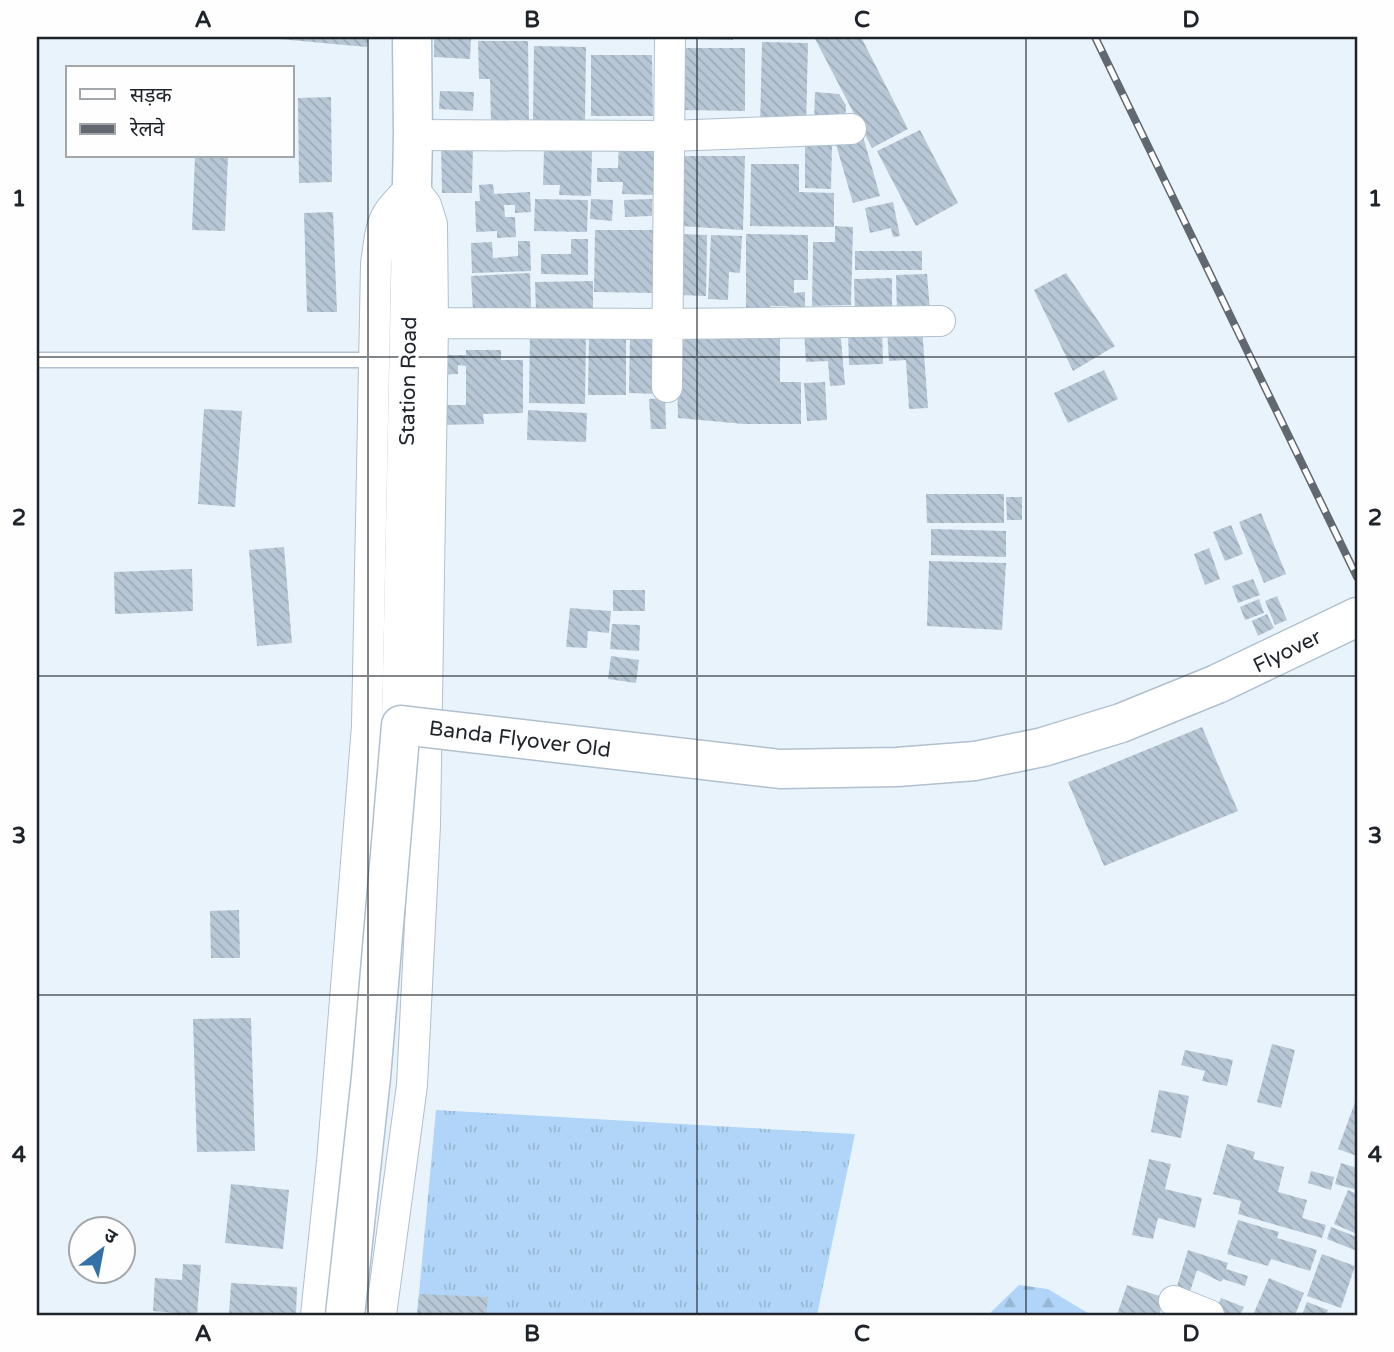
<svg xmlns="http://www.w3.org/2000/svg" width="1394" height="1352" viewBox="0 0 1394 1352" font-family="'Varela Round','Noto Sans Devanagari',sans-serif">
<defs>
<pattern id="grass-tufts" width="24" height="20" patternUnits="userSpaceOnUse" patternTransform="scale(1.75)"><rect width="24" height="20" fill="#b0d5f8"/><path d="M3 7l-1-3M5 7V3M7 7l1-3M15 17l-1-3M17 17v-4M19 17l1-3" fill="none" stroke="#97b7d5"/></pattern>
<pattern id="forest-firs" width="22" height="20" patternUnits="userSpaceOnUse" patternTransform="scale(1.75)"><rect width="22" height="20" fill="#b0d5f8"/><path d="M5 1l3.5 6h-7zM16 11l3.5 6h-7z" fill="#97b7d5"/></pattern>
<pattern id="building-back-hatch" width="6" height="6" patternUnits="userSpaceOnUse" patternTransform="scale(1.75)"><rect width="6" height="6" fill="#b7c7d6"/><path d="M-1 5l2 2M0 0l6 6M5-1l2 2" fill="none" stroke="#9dabb8"/></pattern>
</defs>
<rect width="100%" height="100%" fill="#e9f3fc"/>
<path fill="url(#grass-tufts)" d="M436,1110L855,1134L817,1315H417Z"/>
<path fill="url(#forest-firs)" d="M1019,1285L1048,1289L1091,1315H988Z"/>
<path fill="url(#building-back-hatch)" d="M279,37H368L367,47L279,39Z
M434,37H471L470,59L434,57Z
M695,37H733V40L695,39Z
M814,37H861L908,129L872,148Z
M478,41H528L529,125H491L490,79H479Z
M762,42L808,43L806,127L760,129Z
M534,46L586,47L585,121L533,120Z
M681,48H745V111L681,110Z
M591,55H652L653,116H591Z
M440,91L474,92L473,111L439,109Z
M815,92L839,94L846,105L845,124H814Z
M331,97L332,182L299,183L298,98Z
M920,130L958,203L916,226L877,151Z
M862,133L880,196L853,203L835,141Z
M619,140H654L653,195L622,194L623,182H597V168H618Z
M441,144L473,145L472,193H442Z
M805,144H832L831,189L805,188Z
M544,149L592,151L591,196L559,195L560,185H543Z
M195,156H228L225,231L192,230Z
M682,156H745L743,230L680,226Z
M751,164H799V192L834,193V227L750,226Z
M493,184L494,194L530,192L531,212L515,213V205H504L505,217H515L516,237L497,238V231L476,232L475,201H480L479,185Z
M535,199L588,200L587,232L534,231Z
M591,199L613,200L612,221L590,219Z
M652,199V216L625,217L624,200Z
M893,202L900,236L893,237L891,228L870,233L865,208Z
M333,212L337,312H307L304,213Z
M835,226L853,227L851,305L812,306L813,242H835Z
M595,230H654V293L594,292Z
M680,234L707,235L706,296L679,295Z
M746,234L808,235V280H794V293L805,292V314H789V306H770V311H746Z
M711,235L742,236L740,273L729,272L728,300L708,299Z
M571,239H588V275L541,274V254H571Z
M518,241H530L531,271L472,273L471,243L492,242L493,258L518,256Z
M855,251H922V270H855Z
M530,273L531,308L473,311L471,276Z
M1066,273L1115,346L1073,371L1034,290Z
M927,274L930,310L897,313L896,275Z
M892,278V315L855,317L854,279Z
M593,281V311L536,312L535,282Z
M922,327L928,408L909,409L906,360L889,361L887,329Z
M840,329L845,385L830,386L828,361L806,362L804,331Z
M882,329L883,364L849,365L848,330Z
M589,330H626V395H588Z
M530,333L586,334L585,404L529,403Z
M630,333H660L659,394L629,393Z
M676,336L780,337V382H801V424H744L678,418Z
M466,350H501V360H523V413L483,414L484,424L437,425V405H466V366L458,365V374L433,375V355H466Z
M1104,370L1118,399L1068,423L1054,393Z
M825,382L827,420L807,421L804,383Z
M665,398L666,429H651L649,399Z
M204,409L242,411L235,507L198,504Z
M528,410L587,413L586,442L527,440Z
M926,494H1004V523H927Z
M1006,497H1022V520H1007Z
M1261,513L1286,574L1264,583L1239,522Z
M1231,525L1243,554L1225,561L1213,532Z
M931,529L1006,531V557L931,555Z
M284,547L292,643L257,646L249,550Z
M1209,548L1220,579L1205,585L1194,554Z
M929,561L1006,563L1002,630L927,626Z
M192,569L193,611L115,614L114,572Z
M1253,579L1260,595L1238,603L1232,586Z
M613,590H645V611H613Z
M1277,596L1287,620L1275,625L1265,601Z
M1259,599L1264,613L1245,620L1240,607Z
M570,608L611,611L609,633L588,631L587,648L566,647Z
M1267,614L1274,628L1258,636L1252,621Z
M612,624L640,625L639,651L610,649Z
M611,656L639,660L636,683L608,679Z
M1202,727L1238,811L1104,866L1068,782Z
M239,910L240,958H211L210,911Z
M251,1018L255,1151L197,1152L193,1019Z
M1272,1044L1295,1050L1281,1108L1257,1102Z
M1185,1050L1233,1060L1227,1086L1202,1081L1205,1071L1181,1065Z
M1159,1090L1189,1096L1181,1138L1151,1132Z
M1357,1097V1156L1338,1149Z
M1227,1144L1255,1152L1253,1159L1284,1167L1278,1192L1307,1200L1302,1218L1326,1225L1322,1238L1238,1214L1241,1201L1213,1194Z
M1149,1159L1171,1164L1165,1189L1202,1198L1195,1228L1158,1218L1153,1239L1132,1235Z
M1341,1163L1357,1168V1190L1335,1184Z
M1311,1171L1334,1177L1331,1190L1308,1183Z
M231,1184L289,1190L283,1249L225,1243Z
M1348,1190L1357,1194V1234L1334,1224Z
M1238,1220L1279,1232L1277,1238L1317,1250L1310,1271L1271,1259L1268,1266L1227,1254Z
M1331,1227L1357,1237V1251L1327,1239Z
M1188,1250L1228,1263L1226,1269L1248,1276L1245,1286L1223,1279L1221,1282L1197,1270L1187,1301L1174,1296Z
M1322,1254L1355,1266L1341,1308L1307,1296Z
M183,1264L201,1265L197,1315L153,1311L155,1278L182,1280Z
M1269,1278L1304,1293L1295,1315H1253Z
M231,1283L297,1287L296,1315H229Z
M1127,1285L1165,1298L1159,1315H1117Z
M419,1294L488,1297L486,1315H417Z
M1221,1298L1244,1307L1240,1315L1214,1314Z
M1307,1302L1328,1310L1326,1315H1302Z"/>
<g fill="none" stroke-linecap="round" stroke-linejoin="round">
<g stroke="#b0c0cf" stroke-width="17">
<path id="service" d="M37,360H373"/>
</g>
<g stroke="#b0c0cf" stroke-width="32">
<path id="minor" d="M413,135L670,136L851,129
M433,323L668,324L940,321
M667,387L670,37
M1174,1301L1209,1315
M316,1315L332,1162L367,726L376,264C382,221 380,217 412,187L426,205L432,224L433,323L425,825L412,1085L381,1315"/>
</g>
<g stroke="#b0c0cf" stroke-width="41">
<path id="secondary" d="M401,725L413,135L412,37"/>
</g>
<g stroke="#b0c0cf" stroke-width="41">
<path id="trunk" d="M1217,684L1357,617"/>
</g>
<use href="#service" stroke="#fff" stroke-width="14"/>
<use href="#minor" stroke="#fff" stroke-width="30"/>
<use href="#secondary" stroke="#fff" stroke-width="38"/>
<use href="#trunk" stroke="#fff" stroke-width="38"/>
<g stroke="#61686f" stroke-width="8">
<path id="rail" d="M1095,37L1357,577"/>
</g>
<use href="#rail" stroke="#fefefe" stroke-width="5" stroke-dasharray="16" stroke-linecap="butt"/>
<g stroke="#b0c0cf" stroke-width="41" stroke-linecap="butt">
<path id="trunk-bridge" d="M345,1315L371,1077L401,725L780,769L897,767L975,761L1043,747L1121,723L1217,684"/>
</g>
<use href="#trunk-bridge" stroke="#fff" stroke-width="38"/>
</g>
<path fill="none" stroke="#1e242a" stroke-width="2" stroke-opacity="0.55" d="M368,37V1315M697,37V1315M1026,37V1315M37,357H1357M37,676H1357M37,995H1357"/>
<g text-anchor="middle" stroke-width="6" stroke-linejoin="round" paint-order="stroke">
<g font-size="21" fill="#1e242a" stroke="#fefefe">
<text transform="translate(408 381) rotate(-89)" y="7">Station Road</text>
<text transform="translate(1287 651) rotate(-26)" y="7">Flyover</text>
<text transform="translate(520 739) rotate(7)" y="7">Banda Flyover Old</text>
</g>
</g>
<rect width="1394" height="1352" fill="none" stroke="#fefefe" stroke-width="77"/>
<rect x="66" y="66" width="228" height="91" fill="#fefefe" stroke="#a4a7a9" stroke-width="2"/>
<rect x="80" y="89" width="35" height="10" fill="#ffffff" stroke="#a4a7a9" stroke-width="2"/>
<text x="130" y="102" font-size="21" fill="#1e242a">सड़क</text>
<rect x="80" y="124" width="35" height="10" fill="#61686f" stroke="#a4a7a9" stroke-width="2"/>
<text x="130" y="136" font-size="21" fill="#1e242a">रेलवे</text>
<g transform="translate(102 1250) rotate(32)"><circle r="33" fill="#fefefe" stroke="#a4a7a9" stroke-width="2"/>
<path d="M0-5L12 26L0 18L-12 26Z" fill="#3272a9"/>
<text y="-10" font-size="19" font-weight="bold" text-anchor="middle" fill="#1e242a">उ</text>
</g>
<rect x="38" y="38" width="1318" height="1276" fill="none" stroke="#1e242a" stroke-width="2.5"/>
<g font-size="23" text-anchor="middle" font-weight="bold" fill="#1e242a">
<text x="203" y="27">A</text>
<text x="532" y="27">B</text>
<text x="862" y="27">C</text>
<text x="1191" y="27">D</text>
<text x="19" y="206">1</text>
<text x="1375" y="206">1</text>
<text x="19" y="525">2</text>
<text x="1375" y="525">2</text>
<text x="19" y="843">3</text>
<text x="1375" y="843">3</text>
<text x="19" y="1162">4</text>
<text x="1375" y="1162">4</text>
<text x="203" y="1341">A</text>
<text x="532" y="1341">B</text>
<text x="862" y="1341">C</text>
<text x="1191" y="1341">D</text>
</g>
</svg>
